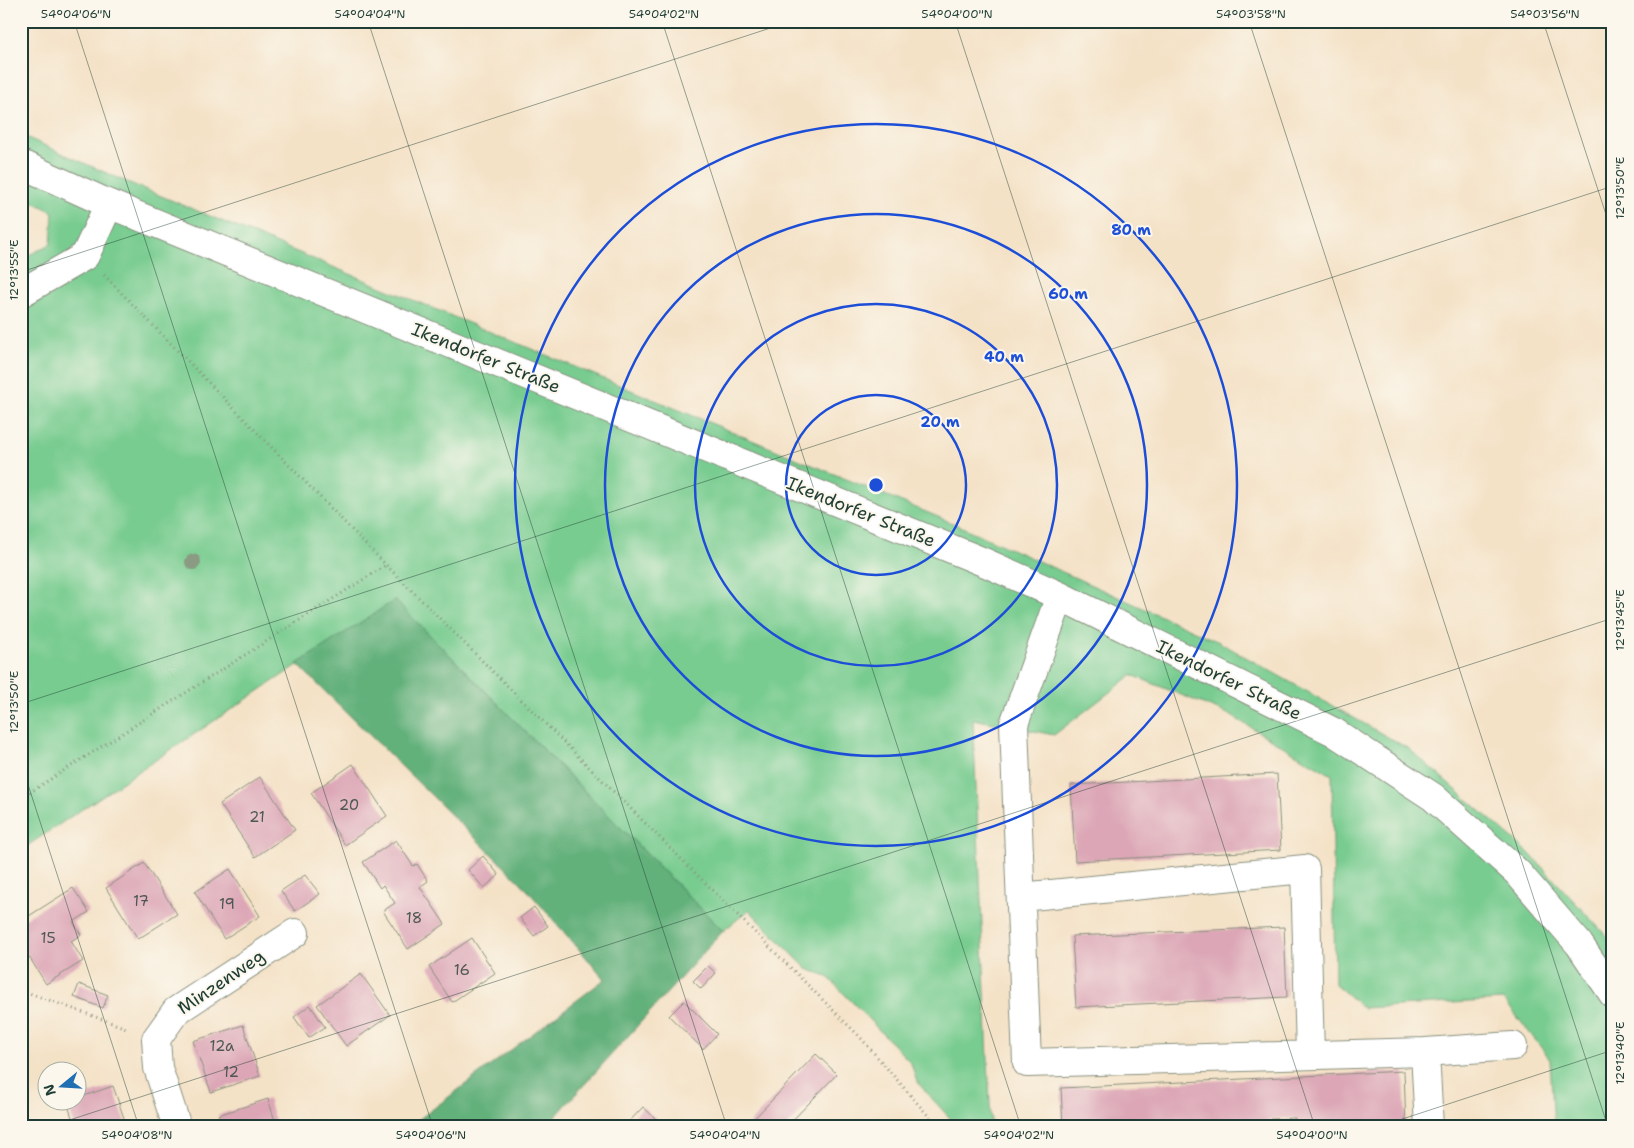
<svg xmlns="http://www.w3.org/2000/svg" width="1634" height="1148" viewBox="0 0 1634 1148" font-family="'Shantell Sans',sans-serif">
<rect width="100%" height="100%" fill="#fbf7ec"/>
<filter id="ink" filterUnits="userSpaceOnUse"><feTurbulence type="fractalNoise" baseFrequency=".02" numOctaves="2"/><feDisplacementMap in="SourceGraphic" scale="10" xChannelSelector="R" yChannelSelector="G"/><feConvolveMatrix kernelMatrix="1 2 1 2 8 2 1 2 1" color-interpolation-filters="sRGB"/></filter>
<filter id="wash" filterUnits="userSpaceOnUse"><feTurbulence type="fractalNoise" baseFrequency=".0096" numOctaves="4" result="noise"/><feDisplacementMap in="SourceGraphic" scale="20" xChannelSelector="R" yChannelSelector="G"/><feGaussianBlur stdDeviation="1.12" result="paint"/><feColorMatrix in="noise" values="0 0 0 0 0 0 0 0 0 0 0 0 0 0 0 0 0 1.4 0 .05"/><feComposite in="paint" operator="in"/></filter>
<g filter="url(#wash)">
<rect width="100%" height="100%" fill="#f4e2c7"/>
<path fill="#78cc90" stroke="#4c8462" d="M21,135L120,179L955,524L1219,642L1409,749L1530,854L1613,943V1127H1554L1550,1059L1504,1000L1363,1008L1335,984L1332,775L1228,714L1132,675L1054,735L973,719L991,1127H958L917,1082L911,1063L827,976L807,969L749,910L723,931L395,600L21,850V259L51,244L53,212L21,196Z"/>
<path fill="#62b07a" stroke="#407657" d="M395,600L723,931L546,1127H409L605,979L521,883L297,664Z"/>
<g id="blocks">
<path fill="#dca6b6" d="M353,764L387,816L345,845L311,793Z
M1277,774L1281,850L1075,861L1071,785Z
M260,777L295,830L255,857L220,804Z
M396,840L413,866L417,864L428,881L420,887L445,924L408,949L383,911L395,903L383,885L380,888L363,862Z
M483,856L499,875L484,888L468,870Z
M144,863L177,914L138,939L106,888Z
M230,869L260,916L224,939L195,892Z
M305,875L320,894L295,911L281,891Z
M73,888L89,912L73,922L81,935L71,941L83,961L46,984L21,944V921Z
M534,907L548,926L534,936L520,918Z
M1284,927L1287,997L1076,1007L1072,936Z
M472,938L495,973L452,1002L429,967Z
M708,966L716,973L701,989L693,981Z
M361,974L390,1015L346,1046L317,1005Z
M79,984L108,995L103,1008L74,997Z
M684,1001L717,1034L703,1049L669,1016Z
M310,1005L325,1027L309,1038L294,1017Z
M243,1025L260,1076L211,1092L193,1041Z
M816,1054L837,1074L786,1127H752L749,1124Z
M1404,1071L1406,1127H1295V1118L1270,1119L1271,1127H1063L1061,1088Z
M113,1086L127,1127H75L67,1102L78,1100V1098Z
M268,1099L277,1127H222L218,1115Z
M643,1107L665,1127H624Z
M1551,1122V1127H1483V1125Z"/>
</g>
</g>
<g filter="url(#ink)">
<use href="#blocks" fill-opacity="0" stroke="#8a907e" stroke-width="1"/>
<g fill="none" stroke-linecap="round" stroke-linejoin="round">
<g stroke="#8a907e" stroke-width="30">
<path id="minor" d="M21,164L109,204L986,563L1060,596L1334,732L1433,797L1517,872L1579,944L1613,994
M21,293L85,256L109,204
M1060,596L1014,724L1027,1063L1425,1052L1513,1046
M1021,897L1305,869L1310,1054
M1425,1052L1429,1127
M177,1127L158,1068L156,1039L176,1011L295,933"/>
</g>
<path stroke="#8a907e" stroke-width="3" stroke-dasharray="1 4" stroke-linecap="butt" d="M104,275L386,565L859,1036L938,1127
M21,798L386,565
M21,990L129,1029"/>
<use href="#minor" stroke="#fff" stroke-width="28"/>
</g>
<circle fill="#8b9b83" cx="193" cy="562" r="8"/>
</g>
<path fill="none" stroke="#1f3d34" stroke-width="1" stroke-opacity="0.45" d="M74,21L433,1127M368,21L727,1127M662,21L1021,1127M955,21L1315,1127M1249,21L1608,1127M1543,21L1613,236M21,272L792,21M21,704L1613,186M21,763L139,1127M48,1127L1613,618M1378,1127L1613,1050"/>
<g fill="none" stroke="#1d4ed8" stroke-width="2.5">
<circle cx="876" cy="485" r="90"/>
<circle cx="876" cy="485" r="181"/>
<circle cx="876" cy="485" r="271"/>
<circle cx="876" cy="485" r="361"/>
</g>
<g text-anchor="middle" stroke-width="4" stroke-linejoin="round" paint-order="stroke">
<g font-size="15" fill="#4e5754">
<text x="349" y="810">20</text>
<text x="257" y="822">21</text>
<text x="141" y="906">17</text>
<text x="227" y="909">19</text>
<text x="414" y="923">18</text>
<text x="48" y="943">15</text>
<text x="462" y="975">16</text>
<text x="222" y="1051">12a</text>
<text x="231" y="1077">12</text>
</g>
<g font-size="18" fill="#1f3d34" stroke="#fbf7ec">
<text transform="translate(486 358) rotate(22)" y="6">Ikendorfer Straße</text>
<text transform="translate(861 512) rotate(22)" y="6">Ikendorfer Straße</text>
<text transform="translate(1229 680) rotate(26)" y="6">Ikendorfer Straße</text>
<text transform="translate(221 982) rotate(-34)" y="6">Minzenweg</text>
</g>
</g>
<circle cx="876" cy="485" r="8" fill="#1d4ed8" stroke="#fbf7ec" stroke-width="2.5"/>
<g font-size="15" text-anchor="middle" font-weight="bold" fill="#1d4ed8" stroke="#fbf7ec" stroke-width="4" stroke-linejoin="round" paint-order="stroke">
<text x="1131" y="235">80 m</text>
<text x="1068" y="299">60 m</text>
<text x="1004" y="362">40 m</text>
<text x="940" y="427">20 m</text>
</g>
<rect width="1634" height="1148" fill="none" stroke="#fbf7ec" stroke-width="55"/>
<g transform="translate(62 1086) rotate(252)"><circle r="24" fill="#fbf7ec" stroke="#a3ada2"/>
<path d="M0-4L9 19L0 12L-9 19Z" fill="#1f6fb2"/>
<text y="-8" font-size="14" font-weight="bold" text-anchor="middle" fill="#1f3d34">N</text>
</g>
<rect x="28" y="28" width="1578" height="1092" fill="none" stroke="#1f3d34" stroke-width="2"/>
<g font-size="12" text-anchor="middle" fill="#1f3d34">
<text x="76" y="18">54°04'06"N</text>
<text x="370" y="18">54°04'04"N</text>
<text x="664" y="18">54°04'02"N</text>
<text x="957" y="18">54°04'00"N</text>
<text x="1251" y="18">54°03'58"N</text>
<text x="1545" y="18">54°03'56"N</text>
<text transform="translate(1620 188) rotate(-90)" y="4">12°13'50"E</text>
<text transform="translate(14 270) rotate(-90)" y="4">12°13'55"E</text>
<text transform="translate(1620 620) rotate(-90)" y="4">12°13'45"E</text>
<text transform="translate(14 702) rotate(-90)" y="4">12°13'50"E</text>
<text transform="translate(1620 1053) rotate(-90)" y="4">12°13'40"E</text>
<text x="137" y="1139">54°04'08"N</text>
<text x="431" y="1139">54°04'06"N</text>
<text x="725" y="1139">54°04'04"N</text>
<text x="1019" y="1139">54°04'02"N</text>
<text x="1312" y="1139">54°04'00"N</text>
</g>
</svg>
